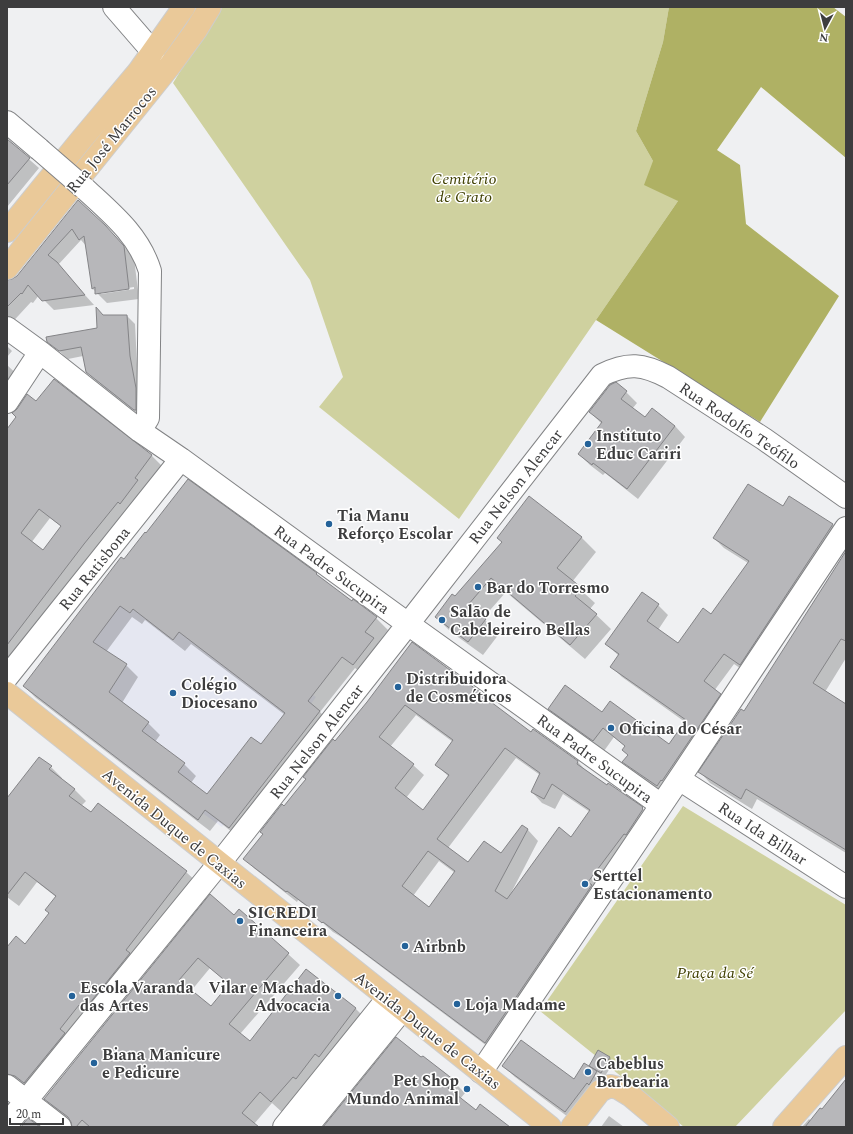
<svg xmlns="http://www.w3.org/2000/svg" width="853" height="1134" viewBox="0 0 853 1134" font-family="Spectral,serif">
<rect width="100%" height="100%" fill="#eff0f2"/>
<path fill="#e5e7f1" d="M123,559L316,697L222,827L30,689Z"/>
<path fill="#cfd19f" d="M220,7H669L663,42L636,131L653,161L678,201L459,519L319,407L343,377L310,280L173,83Z
M683,806L846,905V1010L735,1127H684L540,1011Z"/>
<path fill="#afb164" d="M669,7H833L846,17V158L761,87L717,150L740,165L746,224L839,296L760,422L596,320L678,201L644,185L653,161L636,131L663,42Z"/>
<path fill="#0003" fill-rule="evenodd" d="M7,140L39,168L7,207Z
M78,201L115,236L134,258L139,299L107,303L93,289L87,247L81,240L58,265L94,305L54,310L39,295L33,303L31,302L7,328V281H11L17,277ZM134,287V289L101,294V292Z
M104,316H127L135,324L137,364L143,397V418L95,380L86,372L83,356L68,359L48,341L98,328Z
M7,346L12,351L7,357Z
M7,365L23,380L7,405Z
M54,380L152,456L162,466L7,668V430L36,403ZM50,518L62,527L43,552L31,543Z
M626,392L637,403L632,409L645,419L675,426L685,437L638,499L605,473L603,475L590,465L579,454L602,424L590,412Z
M188,481L316,574L352,602L376,618L388,630L378,643L385,651L366,676L355,668L320,712L331,723L241,839L218,821L210,831L36,698L24,686L146,535ZM132,617L142,624L145,620L185,651L191,644L285,715L261,745L207,795L191,783L196,776L184,764L155,742L160,735L148,723L122,703L138,677L126,665L106,652Z
M790,498L833,525L843,535L750,675L734,664L714,691L730,705L667,796L634,772L624,762L628,755L623,750L626,747L614,737L604,751L559,719L549,709L602,713L670,745L685,722L622,677L612,667L619,656L606,644L658,605L668,615L658,630L679,644L711,615L748,563L724,548L714,538L783,508Z
M582,538L596,552L572,582L595,603L590,609L611,629L585,659L506,592L483,618L499,634L483,655L451,632L436,617L455,598L503,543Z
M846,552V658L825,692L846,705V853L757,799L752,809L710,783L700,772L744,713Z
M483,696L490,703L531,733L533,730L578,762L588,773L642,808L652,818L495,1052L343,938L333,932L313,914L314,912L298,900L297,902L255,869L245,859L307,780L304,777L335,743L368,702ZM416,715L453,742L436,764L449,777L423,811L406,798L424,775L413,765L390,747ZM516,758L540,775L532,792L542,803L555,809L563,794L590,812L572,838L511,895H510L538,841L528,830L522,826L501,854L469,863L448,848ZM439,861L455,873L429,908L413,896Z
M40,758L51,767L62,778L61,780L74,789L86,801L81,806L186,872L198,883L36,1094L7,1093V949L25,945L50,914L56,897L37,882L19,906L7,897V799Z
M234,917L288,954L300,965L240,1034L250,1042L306,971L356,1009L367,1020L283,1113L272,1103L254,1124L258,1127H73V1122L56,1110L45,1099ZM210,968L230,985L211,1007L191,991Z
M599,1051L610,1058L614,1062L605,1076L596,1072L608,1083L576,1123L515,1077L503,1066L574,1081L594,1069L590,1066Z
M423,1057L453,1081L465,1093L460,1099L476,1111L508,1127H324Z
M846,1080V1127H802L809,1119L811,1121L822,1110Z
M609,1116L624,1127H601Z"/>
<path fill="#b7b7ba" stroke="#848487" fill-rule="evenodd" d="M7,139L30,158L7,185Z
M78,200L105,225L124,246L129,289L95,294V287L92,289L84,236L79,240L72,229L48,255L57,262L85,295L42,301L28,285L22,294L21,293L7,307V280L12,279L17,276Z
M96,307L103,315H127L130,356L136,388V410H134L86,372L81,347L59,351L47,342L46,337L97,328Z
M54,379L152,455L135,478L138,480L120,504L118,502L84,544L7,645V429L16,417L12,413L17,409L27,394L36,401ZM39,509L61,526L43,550L21,533Z
M616,382L627,391L621,399L645,417L652,408L675,426L627,489L593,463L592,465L578,454L602,422L589,412L610,385Z
M188,479L317,573L316,574L352,601L353,599L377,617L365,632L374,638L353,665L342,657L308,701L320,711L229,828L205,810L198,820L23,686L121,557L124,559L145,532L146,533ZM120,606L130,613L133,609L173,640L179,632L285,713L261,744L251,737L207,794L178,772L185,763L142,731L149,722L109,692L127,664L93,642Z
M748,484L783,506L789,496L833,524L740,665L724,654L704,681L721,694L662,781L661,780L657,786L622,762L628,755L622,750L625,746L603,728L593,741L548,709L565,685L602,712L610,701L669,744L686,720L610,667L619,654L605,644L642,592L659,604L647,621L678,643L703,608L711,614L749,561L713,538Z
M529,496L582,537L557,568L582,588L575,596L597,614L570,645L491,578L468,605L486,619L468,642L435,617L452,594L455,596L502,542L497,538Z
M846,551V641L841,639L813,683L846,704V850L746,789L741,799L698,772L741,709L744,711Z
M412,642L484,695L483,696L531,732L533,729L578,761L577,764L607,785L608,783L643,807L642,808L643,809L626,835L624,834L588,882L592,885L485,1043L331,928L323,922L322,923L311,914L314,911L287,891L286,892L243,859L263,834L260,832L282,804L284,806L296,791L306,779L303,777L333,739L335,741L367,702ZM405,705L453,740L435,765L449,775L423,810L395,788L414,764L379,737ZM505,748L540,773L531,792L544,799L552,784L590,810L571,837L559,827L507,899L495,891L528,829L522,825L501,853L484,841L468,862L437,839ZM428,851L455,871L429,907L402,886Z
M39,757L52,766L49,769L75,789L69,796L91,812L98,803L187,871L126,950L130,953L85,1009L79,1005L60,1029L65,1033L24,1083L15,1076L7,1074V947L16,936L25,944L49,913L45,910L56,896L25,872L7,895V798Z
M210,894L234,915L239,909L289,953L229,1024L250,1041L306,969L356,1008L319,1057L315,1054L296,1079L293,1077L271,1102L260,1092L242,1113L259,1127H90L82,1120L76,1127H72L71,1122L68,1117L44,1099ZM198,958L229,984L211,1006L179,980Z
M396,1037L421,1057L423,1056L454,1080L448,1088L476,1110L480,1104L510,1127H323Z
M521,1040L574,1079L584,1063L597,1071L589,1085L587,1083L565,1112L502,1066Z
M598,1050L610,1057L601,1073L589,1066Z
M846,1079V1127H805L820,1108L822,1109Z
M28,1118L40,1127H21Z"/>
<g fill="none" stroke-linecap="round" stroke-linejoin="round">
<g stroke="#828385" stroke-width="24">
<path id="minor" d="M114,7L153,52
M7,122L39,149
M84,188C111,213 139,235 150,271L148,418L140,431
M7,328L40,352L140,431L181,459L408,624L661,805
M7,402L40,352
M7,677L181,459
M679,779L846,887
M481,1072L679,779L846,528
M7,1086L60,1127
M7,1124L226,855L408,624L602,375C628,362 643,364 668,377L764,439L846,497
M284,1127L388,998
M307,1127L402,1010"/>
</g>
<g stroke="#cdcdcd" stroke-width="24">
<path id="major" d="M7,231L81,140L139,71L184,7
M7,268L172,63L196,30L210,7
M7,693L550,1127
M572,1127L600,1091L610,1086L618,1088L631,1096L668,1127
M784,1127L846,1057"/>
</g>
<use href="#minor" stroke="#fff" stroke-width="22"/>
<use href="#major" stroke="#eac999" stroke-width="22"/>
<g stroke="#828385" stroke-width="24" stroke-linecap="butt">
<path id="minor-bridge" d="M39,149L84,188"/>
</g>
<use href="#minor-bridge" stroke="#fff" stroke-width="22"/>
</g>
<g fill="#246299" stroke="#fff" stroke-width="1.5">
<circle cx="588" cy="444" r="4"/>
<circle cx="329" cy="524" r="4"/>
<circle cx="478" cy="587" r="4"/>
<circle cx="442" cy="620" r="4"/>
<circle cx="398" cy="687" r="4"/>
<circle cx="173" cy="693" r="4"/>
<circle cx="611" cy="728" r="4"/>
<circle cx="585" cy="884" r="4"/>
<circle cx="240" cy="921" r="4"/>
<circle cx="405" cy="946" r="4"/>
<circle cx="72" cy="996" r="4"/>
<circle cx="338" cy="996" r="4"/>
<circle cx="457" cy="1004" r="4"/>
<circle cx="94" cy="1063" r="4"/>
<circle cx="588" cy="1072" r="4"/>
<circle cx="467" cy="1089" r="4"/>
</g>
<g text-anchor="middle" stroke-width="3" stroke-linejoin="round" paint-order="stroke">
<g font-size="16" fill="#3d3d3e" stroke="#fff">
<text transform="translate(111 139) rotate(-51)" y="6">Rua José Marrocos</text>
<text transform="translate(740 425) rotate(34)" y="6">Rua Rodolfo Teófilo</text>
<text transform="translate(515 486) rotate(-52)" y="6">Rua Nelson Alencar</text>
<text transform="translate(94 568) rotate(-51)" y="6">Rua Ratisbona</text>
<text transform="translate(332 569) rotate(36)" y="6">Rua Padre Sucupira</text>
<text transform="translate(316 741) rotate(-52)" y="6">Rua Nelson Alencar</text>
<text transform="translate(595 758) rotate(36)" y="6">Rua Padre Sucupira</text>
<text transform="translate(175 828) rotate(39)" y="6">Avenida Duque de Caxias</text>
<text transform="translate(763 833) rotate(33)" y="6">Rua Ida Bilhar</text>
<text transform="translate(428 1030) rotate(38)" y="6">Avenida Duque de Caxias</text>
</g>
<g font-size="16" font-style="italic" fill="#414103" stroke="#fff">
<text x="464" y="184">Cemitério<tspan x="464" dy="18">de Crato</tspan></text>
<text x="715" y="978">Praça da Sé</text>
</g>
<g font-size="16" font-weight="bold" fill="#3d3d3e" stroke="#fff" text-anchor="start">
<text x="596" y="441">Instituto<tspan x="596" dy="18">Educ Cariri</tspan></text>
<text x="337" y="521">Tia Manu<tspan x="337" dy="18">Reforço Escolar</tspan></text>
<text x="486" y="593">Bar do Torresmo</text>
<text x="450" y="617">Salão de<tspan x="450" dy="18">Cabeleireiro Bellas</tspan></text>
<text x="406" y="684">Distribuidora<tspan x="406" dy="18">de Cosméticos</tspan></text>
<text x="181" y="690">Colégio<tspan x="181" dy="18">Diocesano</tspan></text>
<text x="619" y="734">Oficina do César</text>
<text x="593" y="881">Serttel<tspan x="593" dy="18">Estacionamento</tspan></text>
<text x="248" y="918">SICREDI<tspan x="248" dy="18">Financeira</tspan></text>
<text x="413" y="952">Airbnb</text>
<text x="80" y="993">Escola Varanda<tspan x="80" dy="18">das Artes</tspan></text>
<text x="330" y="993" text-anchor="end">Vilar e Machado<tspan x="330" dy="18">Advocacia</tspan></text>
<text x="465" y="1010">Loja Madame</text>
<text x="102" y="1060">Biana Manicure<tspan x="102" dy="18">e Pedicure</tspan></text>
<text x="596" y="1069">Cabeblus<tspan x="596" dy="18">Barbearia</tspan></text>
<text x="459" y="1086" text-anchor="end">Pet Shop<tspan x="459" dy="18">Mundo Animal</tspan></text>
</g>
</g>
<rect width="853" height="1134" fill="none" stroke="#3d3d3e" stroke-width="16"/>
<g transform="translate(825 28) rotate(187)" stroke="#ffffff" stroke-width="3" paint-order="stroke">
<path d="M0-3L7 15L0 10L-7 15Z" fill="#3d3d3e"/>
<text y="-6" font-size="11" font-weight="bold" text-anchor="middle" fill="#3d3d3e">N</text>
</g>
<path d="M10 1118v6h53v-6" fill="none" stroke="#3d3d3e" stroke-width="2"/>
<text x="16" y="1118" font-size="12" fill="#3d3d3e" stroke="#ffffff" stroke-width="3" paint-order="stroke">20 m</text>
</svg>
